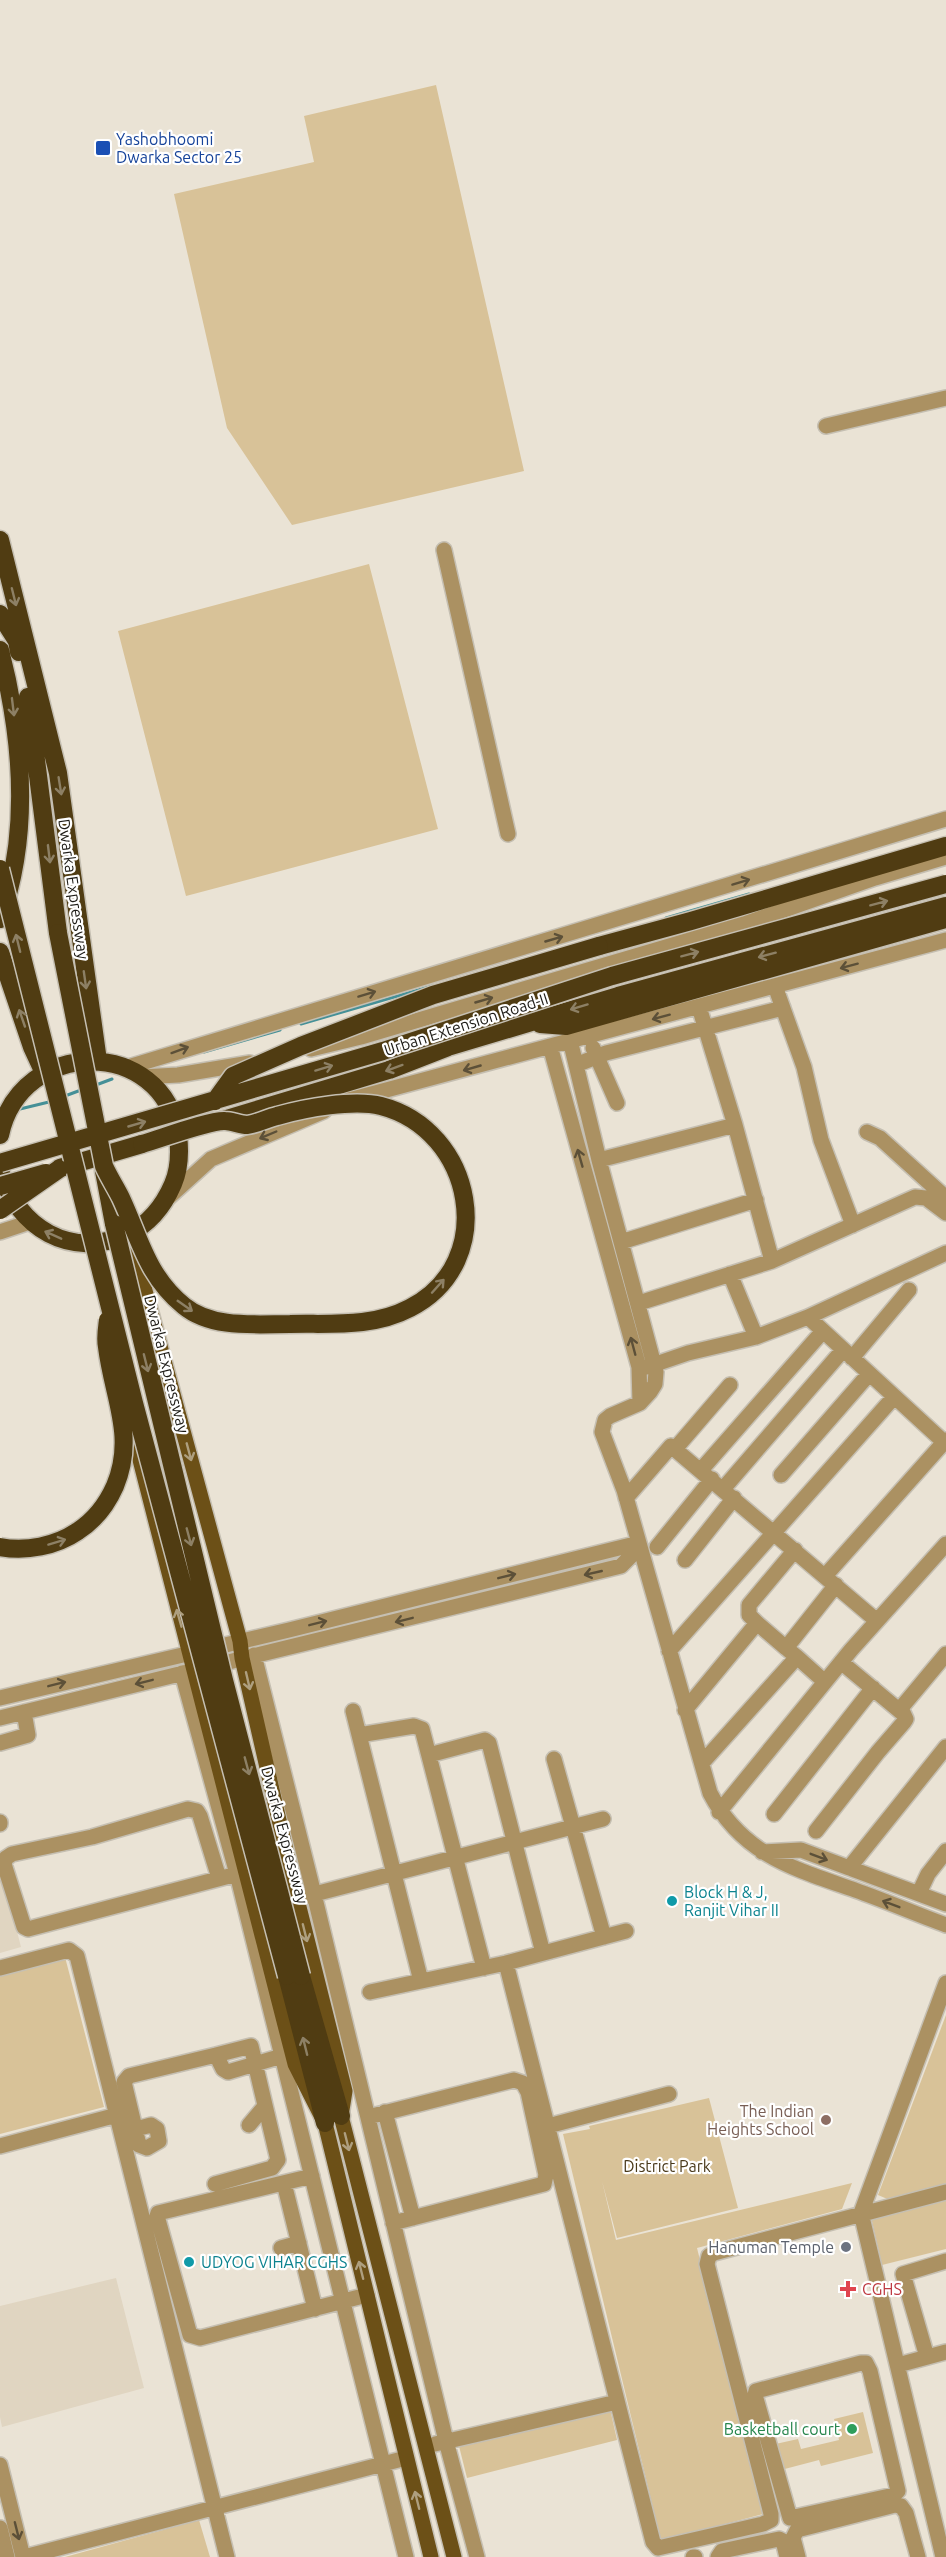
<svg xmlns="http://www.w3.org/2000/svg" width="946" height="2557" viewBox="0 0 946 2557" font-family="Ubuntu,sans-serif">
<rect width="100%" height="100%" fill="#eae3d5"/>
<path fill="#e0d5c1" d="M0,1865L21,1947L0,1953Z
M116,2278L144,2388L2,2427L0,2417V2306Z"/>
<path fill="#d8c298" d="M436,85L524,471L292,525L227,428L174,194L314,162L304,116Z
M369,564L438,829L186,896L118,631Z
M65,1957L104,2107L0,2134V1975Z
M946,2015V2186L892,2201L878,2195Z
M709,2098L738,2208L617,2238L602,2181L616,2240L852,2183L842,2209L697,2248L763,2514L661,2541L563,2134L590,2129L589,2126Z
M946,2198V2249L882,2265L871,2217Z
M610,2409L617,2440L467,2478L459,2446Z
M863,2412L873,2453L821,2466L819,2460L777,2471L771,2445L798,2439L801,2449L839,2440L834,2419Z
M199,2520L210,2557H65Z"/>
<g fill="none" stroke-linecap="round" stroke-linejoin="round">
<path stroke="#459097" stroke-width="3" d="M666,918L749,894
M301,1024L432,986
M204,1052L280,1030
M96,1085L112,1079
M65,1096L81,1090
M20,1109L53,1101"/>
<g stroke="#c5bfb2" stroke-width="18">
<path id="minor" d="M826,426L946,398
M444,550L508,834
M775,986L804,1067L821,1140L853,1225
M570,1040L599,1160L656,1372L655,1384L650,1392L640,1403L610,1416L605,1420L602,1432L624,1490L639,1543L710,1793C742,1855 795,1869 855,1890C886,1901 916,1914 946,1925
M550,1046L639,1367L640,1403
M593,1048L617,1103
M311,1049L361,1037L744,924L875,878L946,857
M576,1065L606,1053L783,1008
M125,1068L946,819
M141,1077L178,1075L250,1063
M349,1100L946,940
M867,1132L880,1138L946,1198
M599,1160L735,1125
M169,1197L211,1159L324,1111
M0,1232L30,1222
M621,1242L756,1200
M772,1261L915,1197L926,1198L946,1213
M730,1274L756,1337L808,1317L946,1253
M639,1303L772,1261L735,1125L699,1007
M808,1317L946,1444
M852,1358L909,1290
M647,1367L688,1353L756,1337
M675,1449L730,1385
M701,1470L823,1331
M781,1475L869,1374
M723,1489L843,1350
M626,1498L671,1446L877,1621
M657,1547L712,1479
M685,1560L734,1498
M825,1576L946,1440
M757,1623L749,1615V1605L795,1550
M669,1651L894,1397
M254,1655L314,1894L446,2441L477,2557
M797,1657L825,1682
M841,1662L901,1712
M182,1673L237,1874L406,2557
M0,1698L289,1630L639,1543
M685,1710L757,1623L786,1648
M353,1711L421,1981
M0,1718L621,1566L630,1557L639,1543
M359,1735L414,1726L422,1729L484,1968
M0,1743L28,1735L24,1712
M429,1755L485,1740L489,1743L543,1953
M554,1759L604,1937
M702,1763L797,1657L786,1648L836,1585
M719,1812L851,1650L946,1544
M774,1814L873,1688
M0,1822V1824
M816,1831L878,1752L904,1722L906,1719L901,1708L946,1654
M762,1852L801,1850L946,1904
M849,1868L946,1747
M219,1878L200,1816L197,1811L188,1809L92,1837L12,1854L6,1858L4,1864L24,1927L28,1929L237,1874
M919,1893L928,1874L946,1851
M307,1896L603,1819
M506,1963L653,2542L658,2548L763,2524L771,2520V2514L707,2264L709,2256L714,2253L946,2192
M0,1968L69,1950L77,1956L227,2557
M370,1992L506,1963L626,1931
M385,2112L413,2218
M368,2117L514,2080L523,2083L528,2092L546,2175L544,2184L393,2223
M249,2125L265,2106
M548,2126L669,2094
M121,2132C131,2130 141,2128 151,2125L157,2129L159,2141L147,2148L139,2145L124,2082L129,2076L216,2055L223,2069L228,2072L282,2056
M0,2146L117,2115
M312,2176L158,2213L157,2216L190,2335L200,2338L367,2295
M284,2183L315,2309
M215,2184L272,2168L278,2160L251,2046L216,2055
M281,2248L299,2243
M927,2357L903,2274L946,2261
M861,2363H866L870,2371L898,2491L894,2495L790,2518L755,2395L756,2391Z
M898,2365L946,2352
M435,2444L617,2402
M0,2465L23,2557
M0,2528L7,2557
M24,2557L406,2458
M693,2557H695
M718,2557L722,2551L779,2539L783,2541L787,2557
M798,2557L793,2538L797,2530L895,2505L901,2506L906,2513L918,2557
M943,2557L861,2213L946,1983"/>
</g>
<g stroke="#c5bfb2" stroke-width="18">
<path id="major" d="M131,1239L240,1641L242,1658L297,1899L345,2091L341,2116L454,2557
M128,1413L295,2064L325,2123L431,2557"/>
</g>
<g stroke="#c5bfb2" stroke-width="21">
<path id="highway" d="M0,540L58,773L98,1061
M0,614L17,641L19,652
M0,650C22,736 31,833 0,919
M28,697L58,933
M599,946L691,921L946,846
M0,952L32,1047L44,1073
M540,1024L566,1026L946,919
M223,1120L389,1070L448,1047L618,996L946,906
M0,1135C21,1037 163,1037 178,1135C180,1152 180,1168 173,1184C164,1205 149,1224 128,1234C70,1260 18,1228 0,1171
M60,1168L142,1144
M104,1171L114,1224
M287,1976L325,2123
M301,1976L341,2116"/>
</g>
<use href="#minor" stroke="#ab9162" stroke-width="15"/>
<use href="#major" stroke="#6c5017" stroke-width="15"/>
<use href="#highway" stroke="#503c12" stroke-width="18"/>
<g stroke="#c5bfb2" stroke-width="21" stroke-linecap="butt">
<path id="highway-bridge" d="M0,869L134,1403L287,1976
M58,933L104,1166C109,1177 116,1188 121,1198C140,1239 147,1276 184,1306C212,1329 256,1324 290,1324C330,1323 372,1328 410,1308C500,1262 474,1130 381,1106C354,1099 305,1108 277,1116C268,1118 257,1124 247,1125C240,1125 232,1121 225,1121C210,1120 160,1139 142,1144
M215,1101L233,1076L301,1046L433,995L599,946
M0,1163L383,1051L612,976L946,884
M0,1186L46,1173
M0,1210L59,1169
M114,1224L224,1680L301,1976
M0,1547C26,1552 56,1546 78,1531C95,1520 107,1504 115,1486C136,1436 113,1397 107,1347C105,1338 107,1328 108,1320"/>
</g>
<use href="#highway-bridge" stroke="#503c12" stroke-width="18"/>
</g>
<defs><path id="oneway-shaft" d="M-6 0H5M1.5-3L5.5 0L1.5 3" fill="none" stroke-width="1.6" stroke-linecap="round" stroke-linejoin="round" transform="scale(1.5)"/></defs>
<g stroke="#8d8065">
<use href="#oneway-shaft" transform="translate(14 597) rotate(76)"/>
<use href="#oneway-shaft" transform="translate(13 707) rotate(83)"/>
<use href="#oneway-shaft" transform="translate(60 786) rotate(81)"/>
<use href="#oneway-shaft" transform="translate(49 854) rotate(83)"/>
<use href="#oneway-shaft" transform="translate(879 903) rotate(-15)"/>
<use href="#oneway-shaft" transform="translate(18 943) rotate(-104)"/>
<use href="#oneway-shaft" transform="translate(690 954) rotate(-15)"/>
<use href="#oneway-shaft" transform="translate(767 955) rotate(165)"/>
<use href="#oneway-shaft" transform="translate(85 980) rotate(82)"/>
<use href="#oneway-shaft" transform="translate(579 1007) rotate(163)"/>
<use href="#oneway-shaft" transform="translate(22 1018) rotate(-109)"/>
<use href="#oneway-shaft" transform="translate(324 1068) rotate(-17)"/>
<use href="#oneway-shaft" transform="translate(394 1068) rotate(160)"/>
<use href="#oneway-shaft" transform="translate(137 1124) rotate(-16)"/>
<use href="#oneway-shaft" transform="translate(53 1235) rotate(-156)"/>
<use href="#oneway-shaft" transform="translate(438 1286) rotate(-48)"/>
<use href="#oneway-shaft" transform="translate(185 1306) rotate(35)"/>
<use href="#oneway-shaft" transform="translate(146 1363) rotate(76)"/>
<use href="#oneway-shaft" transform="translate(189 1537) rotate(75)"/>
<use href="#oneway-shaft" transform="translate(57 1542) rotate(-17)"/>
<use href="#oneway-shaft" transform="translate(247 1766) rotate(75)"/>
<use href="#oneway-shaft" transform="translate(305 2046) rotate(-104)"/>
</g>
<g stroke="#5c5038">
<use href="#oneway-shaft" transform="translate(741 882) rotate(-17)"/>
<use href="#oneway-shaft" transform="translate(554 939) rotate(-16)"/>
<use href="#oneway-shaft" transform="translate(849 966) rotate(165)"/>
<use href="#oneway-shaft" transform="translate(367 994) rotate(-17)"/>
<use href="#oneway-shaft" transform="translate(484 1000) rotate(-16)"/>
<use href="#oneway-shaft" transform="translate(661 1017) rotate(165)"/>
<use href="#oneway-shaft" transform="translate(180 1050) rotate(-20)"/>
<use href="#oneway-shaft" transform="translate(472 1068) rotate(164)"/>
<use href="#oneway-shaft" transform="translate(268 1135) rotate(157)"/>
<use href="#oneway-shaft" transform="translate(580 1158) rotate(-106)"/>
<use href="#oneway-shaft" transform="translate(633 1346) rotate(-105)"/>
<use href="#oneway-shaft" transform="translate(593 1573) rotate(167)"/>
<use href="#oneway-shaft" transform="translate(507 1576) rotate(-14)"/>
<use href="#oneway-shaft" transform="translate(404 1620) rotate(166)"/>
<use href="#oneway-shaft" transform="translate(318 1623) rotate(-14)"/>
<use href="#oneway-shaft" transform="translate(144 1682) rotate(166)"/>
<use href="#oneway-shaft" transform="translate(57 1684) rotate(-14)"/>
<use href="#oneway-shaft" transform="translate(819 1857) rotate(21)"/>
<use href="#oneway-shaft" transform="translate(891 1904) rotate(-159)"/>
<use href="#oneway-shaft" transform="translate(17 2531) rotate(76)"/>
</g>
<g stroke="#ae9f7f">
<use href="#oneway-shaft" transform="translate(189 1452) rotate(75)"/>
<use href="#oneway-shaft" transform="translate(179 1618) rotate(-106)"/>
<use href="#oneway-shaft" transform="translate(248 1681) rotate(77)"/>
<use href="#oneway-shaft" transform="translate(305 1933) rotate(76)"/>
<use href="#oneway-shaft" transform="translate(347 2142) rotate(76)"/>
<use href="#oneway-shaft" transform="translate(361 2270) rotate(-104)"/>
<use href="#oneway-shaft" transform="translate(417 2500) rotate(-104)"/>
</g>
<rect fill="#1a4fb4" stroke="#fff" stroke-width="2" x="95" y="140" width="16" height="16" rx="3"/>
<g fill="#0f9aa8" stroke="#fff" stroke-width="2">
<circle cx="672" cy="1901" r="6"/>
<circle cx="189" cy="2262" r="6"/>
</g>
<circle fill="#8d6e63" stroke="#fff" stroke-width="2" cx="826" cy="2120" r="6"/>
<circle fill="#6b7280" stroke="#fff" stroke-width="2" cx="846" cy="2247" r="6"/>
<path fill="#e0444e" stroke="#fff" stroke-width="2" d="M845 2280h6v6h6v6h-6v6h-6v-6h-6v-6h6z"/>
<circle fill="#2e9e5b" stroke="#fff" stroke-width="2" cx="852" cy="2429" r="6"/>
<g text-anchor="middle" stroke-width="4.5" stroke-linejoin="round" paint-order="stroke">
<g font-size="16" fill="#164399" stroke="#fff" text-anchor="start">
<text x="116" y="145">Yashobhoomi<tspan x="116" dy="18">Dwarka Sector 25</tspan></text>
</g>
<g font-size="16" fill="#1c1a15" stroke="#fff">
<text transform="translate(74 889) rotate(82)" y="6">Dwarka Expressway</text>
<text transform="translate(466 1024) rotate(-18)" y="6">Urban Extension Road-II</text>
<text transform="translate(167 1364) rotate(76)" y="6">Dwarka Expressway</text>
<text transform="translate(285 1835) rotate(75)" y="6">Dwarka Expressway</text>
</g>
<g font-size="16" fill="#0d838f" stroke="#fff" text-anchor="start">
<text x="684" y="1898">Block H &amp; J,<tspan x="684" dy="18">Ranjit Vihar II</tspan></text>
<text x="201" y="2268">UDYOG VIHAR CGHS</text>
</g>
<g font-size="16" fill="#785e54" stroke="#fff" text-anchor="end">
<text x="814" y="2117">The Indian<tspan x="814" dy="18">Heights School</tspan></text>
</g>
<g font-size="16" fill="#49391a" stroke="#fff">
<text x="667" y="2172">District Park</text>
</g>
<g font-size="16" fill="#5b616d" stroke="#fff" text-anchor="end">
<text x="834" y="2253">Hanuman Temple</text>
</g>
<g font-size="16" fill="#be3a42" stroke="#fff" text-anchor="start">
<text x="862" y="2295">CGHS</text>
</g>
<g font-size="16" fill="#27864d" stroke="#fff" text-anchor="end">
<text x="840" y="2435">Basketball court</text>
</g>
</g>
</svg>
